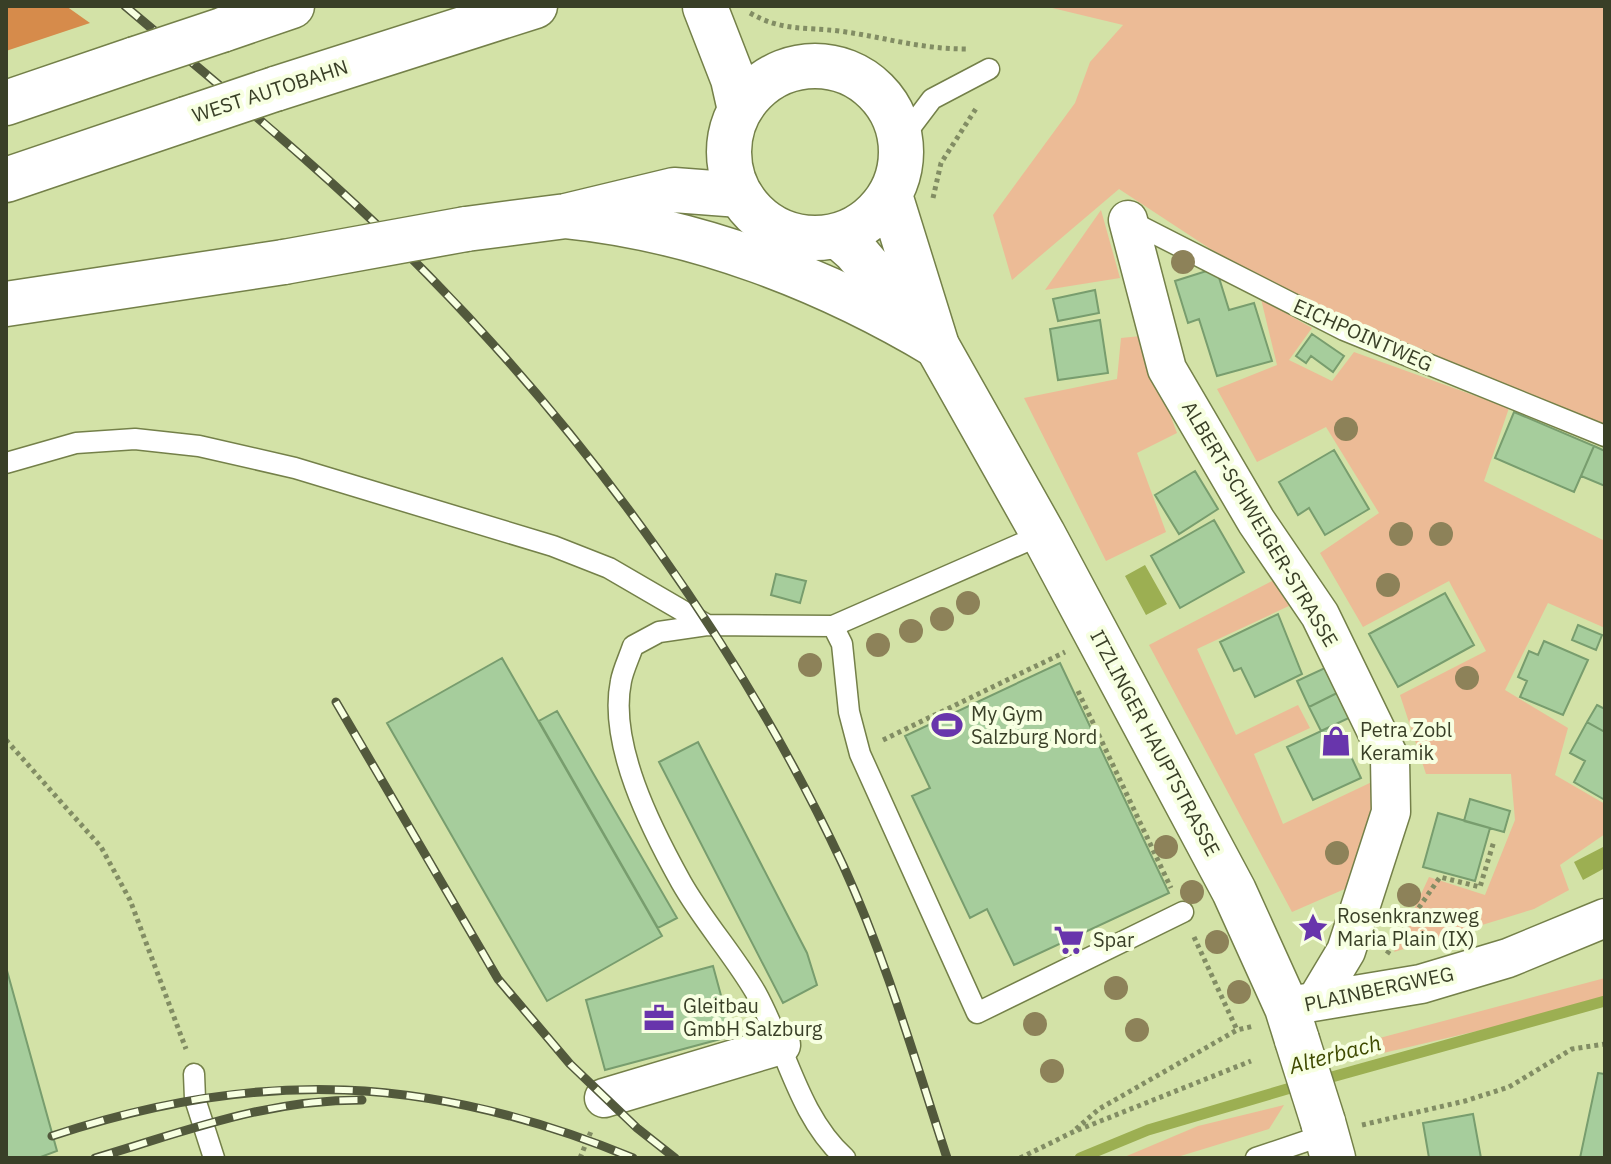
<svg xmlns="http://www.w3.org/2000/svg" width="1611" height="1164" viewBox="0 0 1611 1164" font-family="'IBM Plex Sans',sans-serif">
<rect width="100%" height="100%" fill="#d3e2a7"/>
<path fill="#ecbb96" d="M1044,6H1605V429L1308,305L1212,250L1119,189L1012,280L993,215L1075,103L1090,62L1123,25Z
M1101,210L1120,278L1045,290Z
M1261,299L1312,328L1289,360L1332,381L1354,352L1509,408L1484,481L1605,541V628L1548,603L1505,690L1568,728L1555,775L1605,804V834L1560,865L1569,890L1534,909L1394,952L1429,877L1485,895L1515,820L1511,774H1426L1400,695L1486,651L1449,581L1363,627L1320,553L1379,513L1326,427L1257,462L1217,389L1277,365Z
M1141,336L1177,433L1137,453L1166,532L1106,561L1024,398L1117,379L1121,338Z
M1274,580L1291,605L1197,649L1236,735L1298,705L1310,728L1254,754L1283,824L1374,781L1368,837L1347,888L1292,912L1149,645Z
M1605,978V1001L1362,1058L1357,1044Z
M1284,1105L1269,1129L1174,1158H1122L1198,1126Z"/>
<path fill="#d68b4b" d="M6,6H66L90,23L6,51Z"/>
<path fill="#9caf52" d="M1145,565L1167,604L1146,615L1125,576Z
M1605,846V868L1583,880L1574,862Z"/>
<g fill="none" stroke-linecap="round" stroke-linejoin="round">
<path stroke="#9caf52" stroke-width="11" d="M1321,1080L1605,1001
M1080,1158L1148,1130L1304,1084"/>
</g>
<path fill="#a6cd9c" stroke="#789d6e" stroke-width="2" d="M1216,268L1229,310L1254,303L1272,361L1217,376L1199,319L1188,323L1175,281Z
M1095,290L1099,313L1058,321L1053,299Z
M1100,320L1108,373L1058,380L1050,329Z
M1312,334L1344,356L1333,372L1311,356L1306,363L1296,356Z
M1514,412L1594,446L1574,492L1495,458Z
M1594,446L1605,451V486L1581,476Z
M1334,450L1369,509L1325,535L1309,508L1298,515L1279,482Z
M1195,471L1218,509L1179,534L1155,495Z
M1214,520L1244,572L1180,608L1151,556Z
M776,574L806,581L800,603L771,595Z
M1445,593L1474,645L1398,687L1369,634Z
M1278,614L1302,674L1255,697L1241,668L1234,671L1220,642Z
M1578,625L1602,635L1596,650L1572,640Z
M1544,641L1588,660L1563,715L1520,697L1527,681L1518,677L1529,651L1538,655Z
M502,658L662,936L547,1001L387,723Z
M1060,663L1169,893L1014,965L987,909L970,918L912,796L930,788L905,736Z
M1327,667L1339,692L1309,707L1297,681Z
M1339,692L1351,717L1321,731L1309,707Z
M1597,705L1605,709V732L1587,722Z
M557,711L677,918L658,928L539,721Z
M1587,722L1605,732V800L1574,782L1585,761L1570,753Z
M1336,724L1361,778L1313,800L1287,747Z
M698,742L807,953L817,985L783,1003L659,762Z
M1470,799L1510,811L1504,832L1464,821Z
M1438,813L1490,828L1475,881L1423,867Z
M713,966L732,1036L605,1070L586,1000Z
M6,967L57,1151L38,1158H6Z
M1598,1073L1605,1074V1158H1580Z
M1473,1114L1481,1158H1429L1423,1123Z"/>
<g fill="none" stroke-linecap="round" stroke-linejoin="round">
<g stroke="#748049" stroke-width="23">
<path id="lane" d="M901,140L932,99L989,69
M1128,220L1344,330L1605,436
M6,463L76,443L135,439L199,446L295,468L553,546L609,568L707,625
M1043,534L833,626L842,644L849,712L860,754L977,1013L1183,912
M833,626L707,625L659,632L633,646C629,658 623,670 621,681C608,744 651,828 681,882C703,921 734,955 756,993C786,1047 798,1116 845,1158
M194,1074L195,1099L214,1158
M1256,1158L1327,1134"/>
</g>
<g stroke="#748049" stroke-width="41">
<path id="street" d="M1128,220L1167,369L1256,521L1320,615L1390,759L1391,812L1346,951L1316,1001
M1301,1004L1421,984L1508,958L1605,918
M604,1098L781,1045"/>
</g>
<g stroke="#748049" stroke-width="47">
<path id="secondary" d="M705,7L733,79L740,110
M729 152a86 86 0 1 1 172 0a86 86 0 1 1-172 0Z
M890,195L937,346L1043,534L1234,891L1287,1008L1297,1040
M838,236L855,251L927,336
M1323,1122L1333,1158"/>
</g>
<g stroke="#748049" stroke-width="47">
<path id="highway" d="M222,30L292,6
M275,89L535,6
M6,103L135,59
M6,180L186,119
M566,216C696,229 825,279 937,346
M466,229L566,216L674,190L740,195
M6,304L284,262"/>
</g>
<path stroke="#828d64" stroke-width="5" stroke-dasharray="4 4" stroke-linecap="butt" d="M750,13C781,31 804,27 839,31C884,37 919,49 967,49
M933,198L941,163L977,107
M1078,691L1171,888
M6,740L101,847L130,900L186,1049
M883,740L1065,652
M1194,937L1237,1030
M1387,954L1440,877L1480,887L1494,841
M1362,1125L1465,1101L1509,1087L1572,1049L1605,1044
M1076,1129L1099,1109L1237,1030L1254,1026
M580,1158L592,1129
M1020,1158L1073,1132L1251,1061"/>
<use href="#lane" stroke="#fff" stroke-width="20"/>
<use href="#street" stroke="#fff" stroke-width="38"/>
<use href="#secondary" stroke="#fff" stroke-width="44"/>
<use href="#highway" stroke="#fff" stroke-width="44"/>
<g stroke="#52593c" stroke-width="9">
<path id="rail" d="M125,6C228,93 333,178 428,275C593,443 743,651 843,865C886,959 915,1060 947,1158
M336,702L498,979L570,1064L637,1128L675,1158
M52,1136C259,1067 432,1075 633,1158
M95,1158C187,1131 263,1100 362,1100"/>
</g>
<use href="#rail" stroke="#f7ffe1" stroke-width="6" stroke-dasharray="18" stroke-linecap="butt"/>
<g stroke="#748049" stroke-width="47" stroke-linecap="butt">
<path id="secondary-bridge" d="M1297,1040L1323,1122"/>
</g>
<g stroke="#748049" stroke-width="47" stroke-linecap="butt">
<path id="highway-bridge" d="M135,59L222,30
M186,119L275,89
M284,262L466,229"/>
</g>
<use href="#secondary-bridge" stroke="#fff" stroke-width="44"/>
<use href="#highway-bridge" stroke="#fff" stroke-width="44"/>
</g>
<g fill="#8d8259">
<circle cx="1183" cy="262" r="12"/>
<circle cx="1346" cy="429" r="12"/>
<circle cx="1401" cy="534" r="12"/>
<circle cx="1441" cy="534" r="12"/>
<circle cx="1388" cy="585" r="12"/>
<circle cx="968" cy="603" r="12"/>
<circle cx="942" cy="619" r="12"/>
<circle cx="911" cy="631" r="12"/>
<circle cx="878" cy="645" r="12"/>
<circle cx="810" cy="665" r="12"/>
<circle cx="1467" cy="678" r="12"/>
<circle cx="1166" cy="847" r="12"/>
<circle cx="1337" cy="853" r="12"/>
<circle cx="1192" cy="892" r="12"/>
<circle cx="1409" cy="895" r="12"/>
<circle cx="1217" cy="942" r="12"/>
<circle cx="1116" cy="988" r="12"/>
<circle cx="1239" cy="992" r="12"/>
<circle cx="1035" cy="1024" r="12"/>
<circle cx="1137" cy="1030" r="12"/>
<circle cx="1052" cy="1071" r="12"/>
</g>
<defs>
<g id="stadium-bare" transform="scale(2.4)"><path d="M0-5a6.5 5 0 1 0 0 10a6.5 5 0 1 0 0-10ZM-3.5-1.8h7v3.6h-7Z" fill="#6835ac" stroke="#f7ffe1" stroke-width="2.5" paint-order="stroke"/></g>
<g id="shop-bare" transform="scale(2.4)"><path d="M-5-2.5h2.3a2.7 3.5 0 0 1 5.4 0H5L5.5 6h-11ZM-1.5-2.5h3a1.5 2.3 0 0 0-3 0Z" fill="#6835ac" stroke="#f7ffe1" stroke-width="2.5" paint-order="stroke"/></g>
<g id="sight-bare" transform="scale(2.4)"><path d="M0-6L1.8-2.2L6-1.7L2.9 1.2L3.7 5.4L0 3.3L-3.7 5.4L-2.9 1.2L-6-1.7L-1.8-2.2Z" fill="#6835ac" stroke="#f7ffe1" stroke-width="2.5" paint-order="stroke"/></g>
<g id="supermarket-bare" transform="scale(2.4)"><path d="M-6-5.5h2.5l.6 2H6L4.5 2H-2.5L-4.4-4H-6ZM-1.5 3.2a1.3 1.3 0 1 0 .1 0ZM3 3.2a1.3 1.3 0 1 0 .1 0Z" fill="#6835ac" stroke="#f7ffe1" stroke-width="2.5" paint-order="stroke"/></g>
<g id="office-bare" transform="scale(2.4)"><path d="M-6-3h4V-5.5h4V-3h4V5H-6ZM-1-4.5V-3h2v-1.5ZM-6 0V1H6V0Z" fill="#6835ac" stroke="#f7ffe1" stroke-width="2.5" paint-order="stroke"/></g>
</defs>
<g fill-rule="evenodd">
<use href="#stadium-bare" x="947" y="725"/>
<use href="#shop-bare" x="1336" y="741"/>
<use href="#sight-bare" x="1313" y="928"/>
<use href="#supermarket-bare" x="1069" y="940"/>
<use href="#office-bare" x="659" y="1018"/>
</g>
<g text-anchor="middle" stroke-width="8" stroke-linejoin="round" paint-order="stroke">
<g font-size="20" fill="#393f27" stroke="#f7ffe1">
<text transform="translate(270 91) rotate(-18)" y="7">WEST AUTOBAHN</text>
<text transform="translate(1363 335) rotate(24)" y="7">EICHPOINTWEG</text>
<text transform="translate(1260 524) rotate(59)" y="7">ALBERT-SCHWEIGER-STRASSE</text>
<text transform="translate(1155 743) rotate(62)" y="7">ITZLINGER HAUPTSTRASSE</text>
<text transform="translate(1379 989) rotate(-12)" y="7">PLAINBERGWEG</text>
</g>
<g font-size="20" fill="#393f27" stroke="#f7ffe1" text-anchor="start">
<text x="971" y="721">My Gym<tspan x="971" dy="23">Salzburg Nord</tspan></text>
<text x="1360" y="737">Petra Zobl<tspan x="1360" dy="23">Keramik</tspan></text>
<text x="1337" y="923">Rosenkranzweg<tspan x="1337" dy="23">Maria Plain (IX)</tspan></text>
<text x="1093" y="947">Spar</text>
<text x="683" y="1013">Gleitbau<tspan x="683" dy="23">GmbH Salzburg</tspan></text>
</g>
<g font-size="22" font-style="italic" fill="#3f4a00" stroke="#f7ffe1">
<text transform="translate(1335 1054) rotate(-15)" y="8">Alterbach</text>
</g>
</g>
<rect width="1611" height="1164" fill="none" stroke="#393f27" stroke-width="16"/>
</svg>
